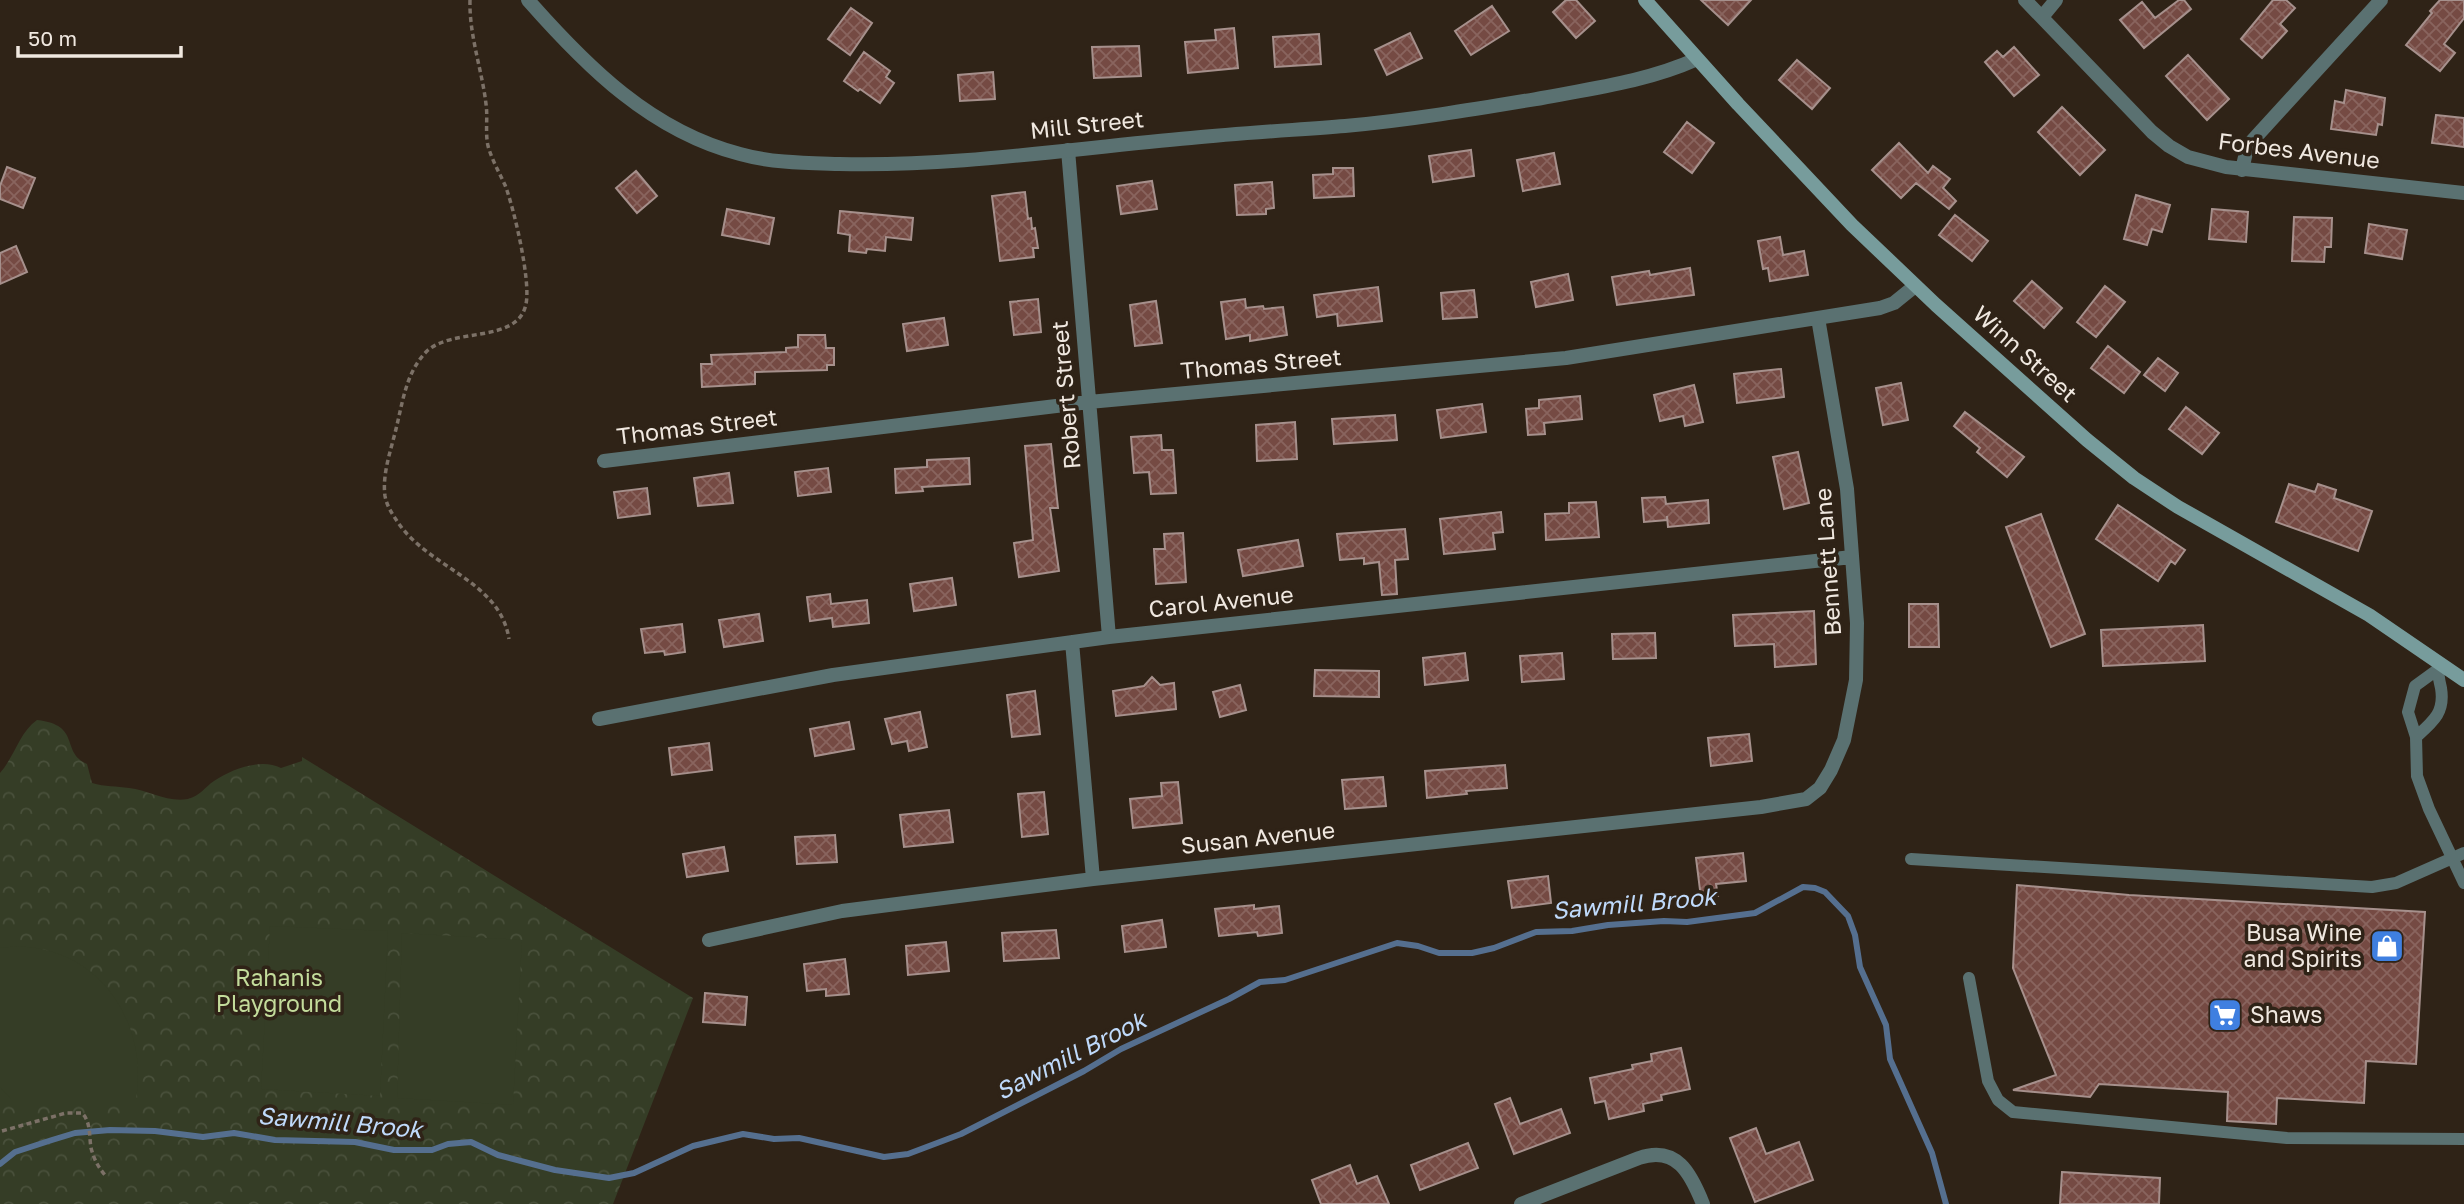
<svg xmlns="http://www.w3.org/2000/svg" width="2464" height="1204" viewBox="0 0 2464 1204" font-family="'Golos Text',sans-serif">
<defs>
<pattern id="park-crowns" width="20" height="18" patternUnits="userSpaceOnUse" patternTransform="scale(1.75)"><rect width="20" height="18" fill="#353d26"/><path d="M2 6a3 3 0 1 1 6 0M12 15a3 3 0 1 1 6 0" fill="none" stroke="#49503b"/></pattern>
<pattern id="building-cross-hatch" width="8" height="8" patternUnits="userSpaceOnUse" patternTransform="scale(1.75)"><rect width="8" height="8" fill="#754a43"/><path d="M0 0l8 8M0 8l8-8" fill="none" stroke="#89645e"/></pattern>
</defs>
<rect width="100%" height="100%" fill="#2f2317"/>
<path fill="url(#park-crowns)" d="M37,720C82,725 60,752 87,764L92,783C105,787 116,786 129,788C148,790 168,803 188,799C200,796 205,787 214,781C232,769 261,758 281,768L302,761V757L693,998L613,1204H0V773C15,756 19,733 37,720Z"/>
<path fill="#353d26" d="M270,926L388,931L380,1096L261,1089Z
M402,933L522,940L513,1105L397,1098Z
M0,948C89,936 150,1015 136,1099H11L0,1087Z"/>
<g fill="none" stroke-linecap="round" stroke-linejoin="round">
<path stroke="#556f8f" stroke-width="6" d="M0,1164L15,1152L52,1140L75,1133L110,1130L155,1131L203,1137L234,1133L275,1140L355,1142L394,1150H432L448,1144L471,1142L498,1155L555,1170L609,1178L634,1173L693,1146L743,1134L774,1139L799,1138L884,1157L908,1154L961,1134L1084,1071L1121,1049L1229,999L1260,982L1285,980L1397,943L1418,946L1439,953H1472L1494,948L1536,932L1572,931L1608,925L1664,921L1687,922L1755,913L1803,887L1815,888L1825,892L1848,916L1855,935L1860,967L1886,1025L1890,1059L1932,1153L1946,1204"/>
</g>
<path fill="url(#building-cross-hatch)" stroke="#a6908c" stroke-width="2" d="M1566,0H1576L1595,21L1576,38L1553,12Z
M1701,0H1751L1728,25Z
M2179,0H2184L2191,9L2144,48L2120,20L2142,2L2155,18Z
M2273,0H2286L2295,8L2280,24L2287,31L2262,58L2241,39Z
M2440,0H2464V18L2444,44L2455,53L2440,71L2406,45L2432,13L2430,11Z
M1492,6L1509,31L1471,55L1455,31Z
M851,8L872,23L850,55L828,39Z
M1234,28L1238,68L1188,73L1185,42L1216,40L1215,30Z
M1410,33L1422,58L1387,75L1375,50Z
M1319,34L1321,64L1275,67L1273,37Z
M1139,46L1141,76L1094,78L1092,47Z
M2014,47L2039,75L2014,96L1985,62L1997,51L2003,57Z
M864,52L890,71L886,77L894,83L880,103L860,89L858,91L844,81Z
M2188,55L2229,99L2207,120L2166,76Z
M1797,60L1830,88L1812,109L1779,80Z
M993,72L995,99L960,101L958,75Z
M2346,90L2385,98L2382,125L2378,124L2376,135L2331,129L2335,101L2344,103Z
M2062,107L2105,150L2080,175L2038,132Z
M2436,115L2464,118V147L2432,143Z
M1687,122L1714,143L1692,173L1664,152Z
M1899,143L1928,173L1933,166L1950,179L1943,188L1956,201L1949,209L1916,183L1901,198L1872,170Z
M1471,150L1474,176L1433,182L1429,156Z
M1554,153L1560,184L1523,191L1517,160Z
M7,167L35,178L23,208L0,199V186Z
M1333,168H1353L1354,196L1314,198L1313,175L1333,174Z
M636,171L657,196L637,213L616,188Z
M1152,181L1157,209L1121,214L1117,186Z
M1272,182L1274,208L1266,209V214L1237,215L1235,185Z
M1025,192L1028,219L1031,218L1032,229L1035,228L1038,248H1033L1034,257L1000,261L992,196Z
M2136,195L2170,205L2162,232L2152,229L2147,245L2124,239Z
M727,209L774,218L769,244L722,235Z
M2212,209L2248,212L2246,242L2209,239Z
M840,211L913,218L911,240L886,237L885,251L867,249L866,253L849,251L850,235L838,233Z
M1955,215L1988,241L1972,261L1939,235Z
M2294,217L2332,218L2331,247H2325L2324,262L2292,261Z
M2369,224L2407,230L2402,259L2365,253Z
M1780,237L1783,255L1804,251L1808,275L1770,281L1768,268L1763,269L1758,241Z
M16,246L27,272L0,284V253Z
M1690,268L1694,295L1617,305L1612,277L1649,271L1650,275Z
M1568,274L1573,300L1536,307L1531,282Z
M2032,281L2062,308L2044,328L2014,301Z
M2105,286L2125,302L2096,337L2077,322Z
M1378,287L1382,321L1338,326L1337,314L1317,317L1314,295Z
M1474,290L1477,317L1443,319L1441,293Z
M1038,299L1041,332L1014,335L1010,302Z
M1245,299L1246,308L1263,306L1264,309L1283,307L1287,335L1250,341V335L1226,339L1221,302Z
M1156,301L1162,343L1135,346L1130,305Z
M944,318L948,345L907,351L903,324Z
M798,335H825L826,348H834V365H827V370L755,372V384L702,387L701,364H712L711,355L786,352V348L798,347Z
M2108,346L2140,372L2124,393L2091,368Z
M2158,358L2178,373L2165,391L2144,375Z
M1781,369L1784,397L1737,403L1734,374Z
M1901,383L1908,420L1883,425L1876,388Z
M1694,385L1703,422L1685,426L1683,416L1660,421L1654,395Z
M1580,396L1582,419L1544,423L1545,434L1528,435L1526,409L1539,408V400Z
M1482,404L1486,432L1441,438L1437,410Z
M2186,407L2219,433L2202,454L2169,429Z
M1965,412L2024,457L2007,477L1977,452L1980,448L1954,426Z
M1395,415L1397,440L1334,444L1332,419Z
M1295,422L1297,459L1257,461L1256,425Z
M1161,435L1162,450H1173L1176,493L1151,494L1149,472L1134,473L1131,437Z
M1051,444L1058,508H1050L1059,571L1019,577L1014,543L1033,540L1025,446Z
M1798,452L1809,503L1784,509L1773,457Z
M969,458L970,484L922,487L923,491L896,493L895,469L927,467V460Z
M828,468L831,492L798,496L795,472Z
M729,473L733,503L698,506L694,478Z
M2289,484L2315,492L2318,484L2336,490L2334,498L2372,511L2358,551L2276,522Z
M647,488L650,514L618,518L614,492Z
M1665,497L1666,504L1708,500L1709,523L1668,527L1667,516V520L1644,522L1642,498Z
M1596,502L1599,537L1546,540L1545,514L1569,513V503Z
M2118,505L2185,550L2175,564L2171,561L2158,581L2096,539Z
M1501,512L1503,532L1493,533L1495,549L1444,554L1440,519Z
M2041,514L2085,634L2051,647L2006,527Z
M1405,529L1408,559L1395,560L1397,594L1382,595L1379,562L1364,564V558L1340,560L1337,534Z
M1183,533L1186,582L1156,584L1154,549H1165L1164,534Z
M1298,540L1303,566L1243,576L1238,550Z
M952,578L956,605L914,611L910,584Z
M830,594L831,604L867,600L869,623L833,627L832,618L810,621L807,597Z
M1909,604H1938L1939,647H1909Z
M1814,611L1816,664L1775,667L1774,644L1735,646L1733,615Z
M759,614L763,641L724,647L719,620Z
M682,624L685,652L665,655L664,651L645,653L641,629Z
M2203,625L2205,661L2103,666L2101,630Z
M1655,633L1656,658L1613,659L1612,634Z
M1465,653L1468,680L1425,685L1423,658Z
M1562,653L1564,679L1522,682L1520,656Z
M1315,670L1379,671V697L1314,696Z
M1152,677L1160,685L1174,683L1176,709L1116,716L1113,691L1144,686Z
M1240,685L1246,710L1220,717L1213,692Z
M1035,691L1040,734L1012,737L1007,695Z
M920,712L927,747L909,751L907,741L892,744L885,719Z
M849,722L854,749L815,756L810,729Z
M1749,734L1752,761L1711,766L1708,738Z
M709,743L712,770L672,775L669,748Z
M1505,765L1507,788L1466,791L1467,794L1427,798L1425,771Z
M1383,777L1386,806L1345,809L1342,780Z
M1178,782L1182,823L1133,828L1130,799L1162,796L1161,783Z
M1044,792L1048,834L1022,837L1018,794Z
M949,810L953,842L904,847L900,815Z
M835,835L837,862L797,864L795,837Z
M724,847L728,871L687,877L683,854Z
M1743,853L1746,881L1716,884L1718,896L1701,898L1696,858Z
M1548,876L1551,903L1512,908L1508,881Z
M2017,885L2129,895L2425,912L2416,1064L2366,1061L2364,1103L2277,1098L2276,1124L2227,1121L2228,1092L2099,1084L2090,1097L2013,1090L2056,1075L2013,968Z
M1254,905V909L1279,906L1282,933L1258,936L1257,932L1219,936L1215,909Z
M1162,920L1166,947L1125,952L1122,926Z
M1056,930L1059,958L1004,961L1002,933Z
M946,942L949,971L908,975L906,946Z
M845,959L849,994L826,996V989L807,991L804,964Z
M705,993L747,997L745,1025L703,1022Z
M1681,1048L1690,1089L1661,1095L1662,1100L1643,1104L1644,1111L1609,1119L1605,1101L1595,1103L1590,1078L1633,1069L1632,1065L1652,1061L1651,1054Z
M1510,1098L1520,1124L1561,1109L1570,1133L1514,1154L1495,1104Z
M1756,1128L1766,1154L1799,1142L1813,1180L1755,1202L1730,1138Z
M1468,1143L1478,1168L1420,1190L1411,1165Z
M1350,1165L1357,1184L1377,1176L1389,1204H1321L1312,1180Z
M2062,1172L2160,1178L2159,1204H2060Z"/>
<g fill="none" stroke-linecap="round" stroke-linejoin="round">
<path stroke="#7c7167" stroke-width="3.5" stroke-dasharray="5 3.5" stroke-linecap="butt" d="M470,0C469,35 482,70 486,104C488,118 485,132 488,146C492,160 499,172 505,185C514,208 531,281 526,304C518,344 453,327 427,351C406,372 403,401 396,429C391,450 382,474 385,496C387,507 393,515 399,524C431,569 500,581 509,639
M2,1131L66,1113H82C91,1122 89,1136 91,1148C94,1159 98,1167 105,1175"/>
<path stroke="#5a7171" stroke-width="12" d="M2437,670L2415,686L2408,712L2416,737L2417,776L2429,809L2464,883
M2416,737C2434,721 2445,712 2441,688C2439,679 2437,672 2439,664
M1911,859L2372,887L2396,883L2464,853
M1969,978L1988,1081L1998,1100L2013,1112L2287,1138L2464,1139"/>
<path stroke="#5a7171" stroke-width="14" d="M2025,0L2152,132L2169,146L2188,157L2226,167L2464,193
M2042,17L2056,0
M1068,150L1109,637
M2242,170L2247,148L2253,140L2381,0
M604,461L1089,402L1566,358L1880,308L1894,303L1915,286
M1072,642L1093,879
M599,719L833,675L1109,637L1852,557
M709,940L842,911L1093,879L1761,807L1806,799L1820,788L1831,770L1844,740L1856,680L1857,623L1847,489L1818,318
M1521,1204L1639,1158C1677,1145 1691,1174 1703,1204"/>
<path stroke="#5a7171" stroke-width="14" d="M528,0C587,67 651,131 740,154C772,163 806,163 839,164C956,167 1074,148 1191,138C1242,133 1294,130 1345,126C1411,120 1476,109 1542,98C1595,88 1648,81 1697,59"/>
<path stroke="#779c9c" stroke-width="14" d="M1645,0L1738,104L1852,225L1936,305L2087,440L2134,478L2178,507L2369,615L2464,680"/>
</g>
<defs>
<g id="shop-square" transform="scale(1.75)"><rect x="-9" y="-9" width="18" height="18" rx="4" fill="#3f7fe0" stroke="#2f2317"/><path d="M-5-2.5h2.3a2.7 3.5 0 0 1 5.4 0H5L5.5 6h-11ZM-1.5-2.5h3a1.5 2.3 0 0 0-3 0Z" fill="#fff"/></g>
<g id="supermarket-square" transform="scale(1.75)"><rect x="-9" y="-9" width="18" height="18" rx="4" fill="#3f7fe0" stroke="#2f2317"/><path d="M-6-5.5h2.5l.6 2H6L4.5 2H-2.5L-4.4-4H-6ZM-1.5 3.2a1.3 1.3 0 1 0 .1 0ZM3 3.2a1.3 1.3 0 1 0 .1 0Z" fill="#fff"/></g>
</defs>
<g fill-rule="evenodd">
<use href="#shop-square" x="2387" y="946"/>
<use href="#supermarket-square" x="2225" y="1015"/>
</g>
<g text-anchor="middle" stroke-width="7" stroke-linejoin="round" paint-order="stroke">
<g font-size="23" fill="#f0e8e0" stroke="#2f2317">
<text transform="translate(1087 125) rotate(-6)" y="8">Mill Street</text>
<text transform="translate(2299 151) rotate(7)" y="8">Forbes Avenue</text>
<text transform="translate(2025 354) rotate(42)" y="8">Winn Street</text>
<text transform="translate(1261 364) rotate(-5)" y="8">Thomas Street</text>
<text transform="translate(1066 395) rotate(-95)" y="8">Robert Street</text>
<text transform="translate(697 427) rotate(-7)" y="8">Thomas Street</text>
<text transform="translate(1828 562) rotate(-94)" y="8">Bennett Lane</text>
<text transform="translate(1221 602) rotate(-6)" y="8">Carol Avenue</text>
<text transform="translate(1258 838) rotate(-6)" y="8">Susan Avenue</text>
</g>
<g font-size="23" fill="#f0e8e0" stroke="#2f2317" text-anchor="end">
<text x="2362" y="941">Busa Wine<tspan x="2362" dy="26">and Spirits</tspan></text>
<text x="2250" y="1023" text-anchor="start">Shaws</text>
</g>
<g font-size="23" fill="#c3dc9b" stroke="#2f2317">
<text x="279" y="986">Rahanis<tspan x="279" dy="26">Playground</tspan></text>
</g>
<g font-size="24" font-style="italic" fill="#bfd9fa" stroke="#2f2317">
<text transform="translate(1634 904) rotate(-5)" y="8">Sawmill Brook</text>
<text transform="translate(1071 1056) rotate(-27)" y="8">Sawmill Brook</text>
<text transform="translate(340 1123) rotate(5)" y="8">Sawmill Brook</text>
</g>
</g>
<path d="M18 46v10h163v-10" fill="none" stroke="#f0e8e0" stroke-width="3.5"/>
<text x="28" y="46" font-size="21" fill="#f0e8e0" stroke="#2f2317" stroke-width="5" paint-order="stroke">50 m</text>
</svg>
